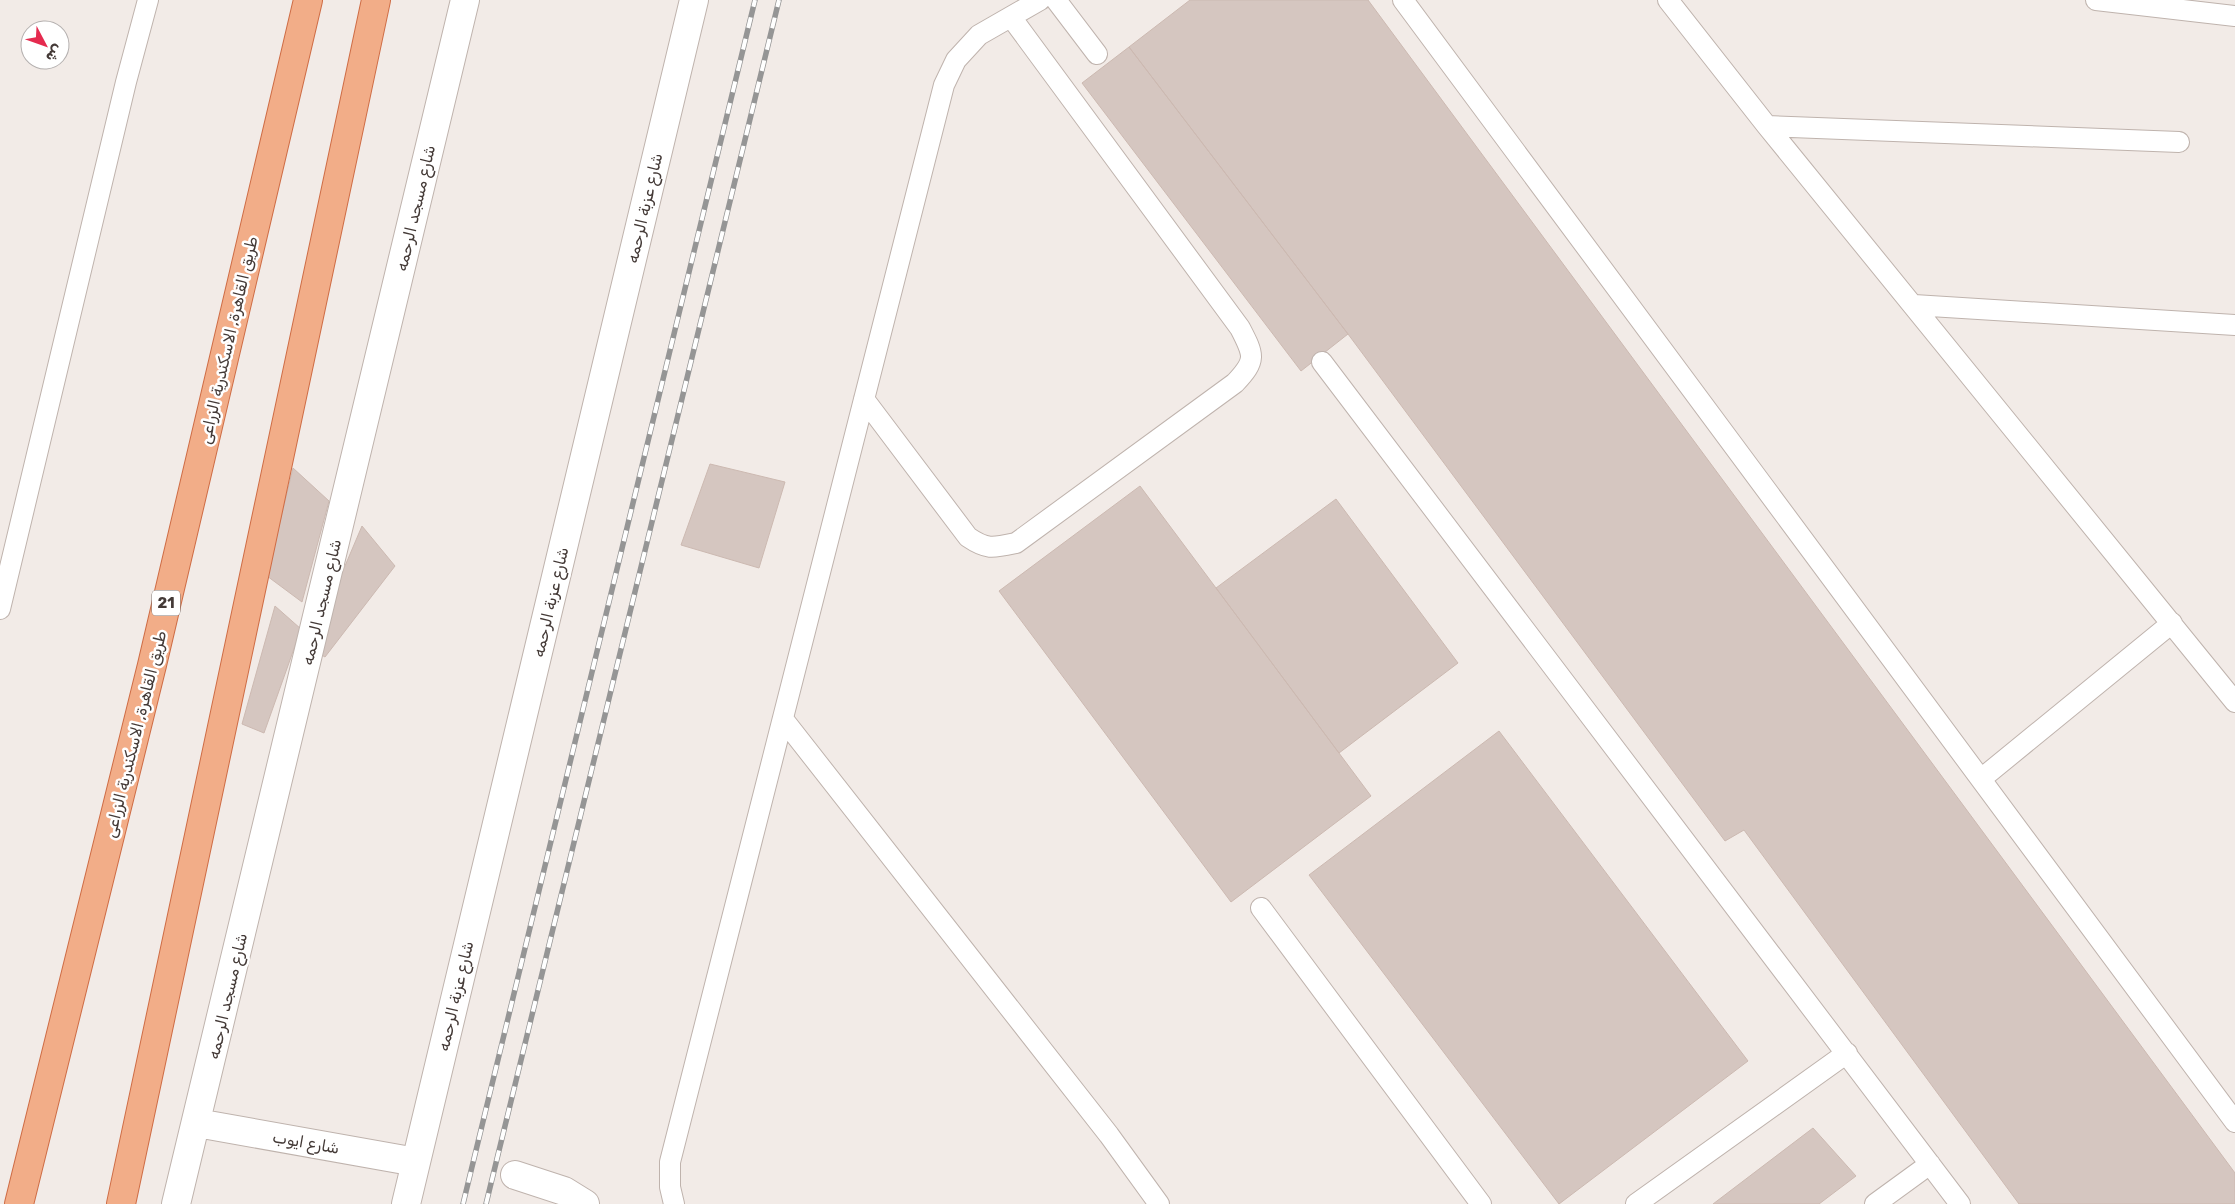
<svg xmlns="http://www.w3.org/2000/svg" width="2235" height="1204" viewBox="0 0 2235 1204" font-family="Rubik,'Noto Sans Arabic',sans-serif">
<rect width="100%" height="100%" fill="#f2ebe7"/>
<path fill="#d5c6c0" stroke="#ccb9b1" d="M1190,0H1368L2235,1173V1204H2019L1744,830L1725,841L1348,334L1129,47Z
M1129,47L1348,334L1301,371L1082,83Z
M710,464L785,482L759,568L681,545Z
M293,468L329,501L302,602L267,576Z
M1140,486L1371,796L1231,902L999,591Z
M1336,499L1458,663L1339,753L1216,588Z
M362,526L395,566L325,657L310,648Z
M275,606L301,629L264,733L242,724Z
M1499,731L1748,1061L1559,1204L1309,875Z
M1813,1128L1856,1176L1819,1204H1713Z"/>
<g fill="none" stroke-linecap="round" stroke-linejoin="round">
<g stroke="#bfb3ad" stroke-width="22">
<path id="service" d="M1056,0L1097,54
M1403,0L2235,1122
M1668,0L1767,126L2235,702
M2096,0L2235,16
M1767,126L2179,142
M1914,305L2235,325
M1322,362L1960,1204
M864,399L968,537C987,550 993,548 1016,543L1235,383C1257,360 1254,355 1240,328L1011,17
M0,609L126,82L148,0
M783,719L1109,1135L1159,1204
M1981,779L2172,623
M1261,908L1481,1204
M674,1204L670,1187V1162L944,85L956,60L979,35L1040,0
M1636,1204L1847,1053
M1875,1204L1930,1164"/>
</g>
<g stroke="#bfb3ad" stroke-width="30">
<path id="minor" d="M197,1123L416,1162
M515,1175L564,1191L585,1204
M176,1204L465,0
M406,1204L694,0"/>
</g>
<g stroke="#ce6c45" stroke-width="30">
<path id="trunk" d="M19,1204L152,665L308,0
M121,1204L376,0"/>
</g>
<use href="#service" stroke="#fff" stroke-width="20"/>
<use href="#minor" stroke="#fff" stroke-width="28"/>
<use href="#trunk" stroke="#f2ad88" stroke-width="28"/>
<g stroke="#959595" stroke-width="5.5">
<path id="rail" d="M463,1204L755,0
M486,1204L779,0"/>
</g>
<use href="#rail" stroke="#fff" stroke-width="4" stroke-dasharray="11" stroke-linecap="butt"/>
</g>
<g text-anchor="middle" stroke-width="5" stroke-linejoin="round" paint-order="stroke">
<rect fill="#fff" stroke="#7c7573" stroke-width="1" x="152" y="590.5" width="28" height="25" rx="4"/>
<g font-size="15" font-weight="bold" fill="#443a37">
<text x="166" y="608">21</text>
</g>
<g font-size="16" fill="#443a37" stroke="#fff">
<text transform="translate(415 208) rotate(-77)" y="6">شارع مسجد الرحمه</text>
<text transform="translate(644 208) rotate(-77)" y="6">شارع عزبة الرحمه</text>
<text transform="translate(228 340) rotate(-77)" y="6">طريق القاهرة, الاسكندرية الزراعى</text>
<text transform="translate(321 602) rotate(-77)" y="6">شارع مسجد الرحمه</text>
<text transform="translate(550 602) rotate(-77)" y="6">شارع عزبة الرحمه</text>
<text transform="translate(135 734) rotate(-76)" y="6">طريق القاهرة, الاسكندرية الزراعى</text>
<text transform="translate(227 996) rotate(-77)" y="6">شارع مسجد الرحمه</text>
<text transform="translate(455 996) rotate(-77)" y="6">شارع عزبة الرحمه</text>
<text transform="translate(306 1142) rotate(10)" y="6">شارع ايوب</text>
</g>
</g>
<g transform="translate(45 45) rotate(131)"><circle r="24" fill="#ffffff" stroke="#b4b0af"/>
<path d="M0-4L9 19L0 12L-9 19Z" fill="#e52b4f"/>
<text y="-8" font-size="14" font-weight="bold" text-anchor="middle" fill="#443a37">ش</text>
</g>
</svg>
